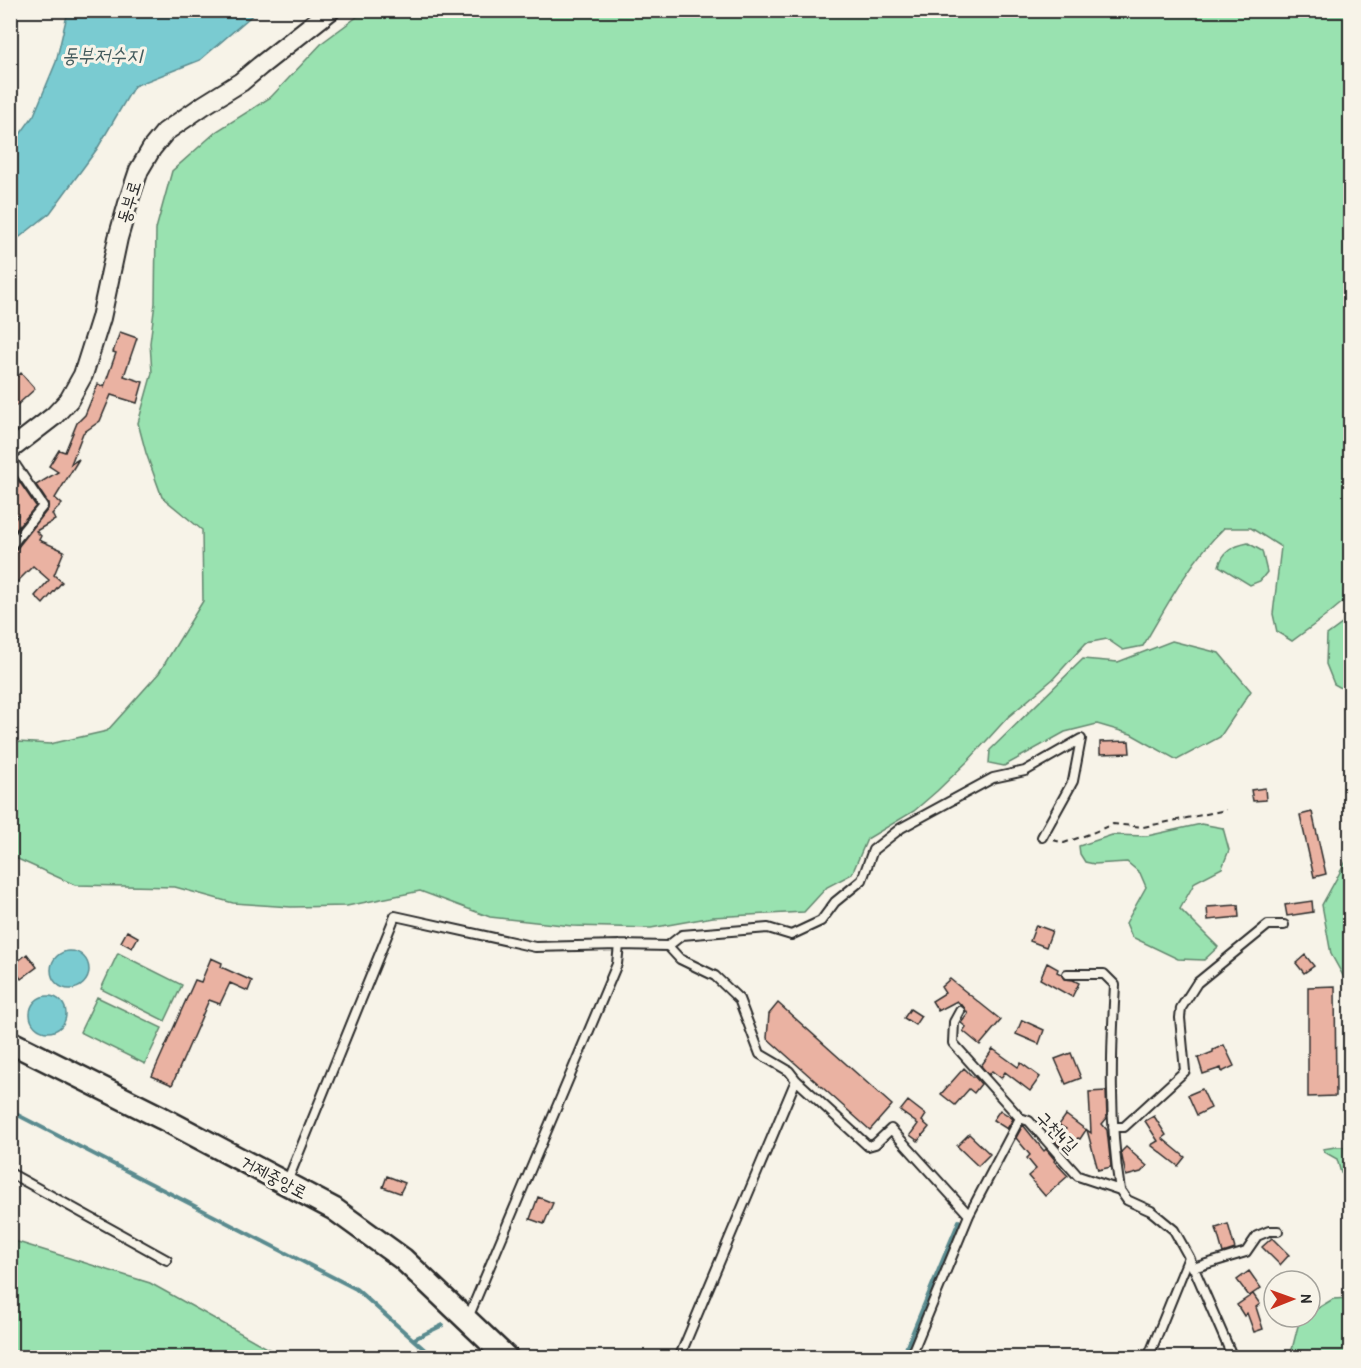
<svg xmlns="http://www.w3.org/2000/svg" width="1361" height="1368" viewBox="0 0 1361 1368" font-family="'Patrick Hand','Poor Story',sans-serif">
<rect width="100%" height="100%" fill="#f7f3e8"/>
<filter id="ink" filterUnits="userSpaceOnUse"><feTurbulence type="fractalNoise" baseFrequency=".0167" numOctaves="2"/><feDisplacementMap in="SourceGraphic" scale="12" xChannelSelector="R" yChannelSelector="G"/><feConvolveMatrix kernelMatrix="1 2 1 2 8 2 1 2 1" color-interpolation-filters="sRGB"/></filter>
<g filter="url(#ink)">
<path fill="#99e2b0" stroke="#62866e" stroke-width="1.5" d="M365,11H1350V596L1326,616L1292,641L1277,632L1273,614L1281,547L1251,528H1224C1190,561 1167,605 1143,646L1123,650L1107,639L1086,643L1053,679L1008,717L968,761L937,791L914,811L867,839L852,874L827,887L804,912L713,917L651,928L572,926L490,917L420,891L347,906L291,907L233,903L175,887L75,885L11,856V746L18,742L50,744L107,731L159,673L203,601L202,530L162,497L146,453L138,423L152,373L150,343L155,303L156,229L172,171L217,131L271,97L323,42Z
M1248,543L1262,551L1267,572L1260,581L1250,585L1219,566C1223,551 1233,546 1248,543Z
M1342,624L1350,629V644L1345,653L1350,660V693L1334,684L1326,664L1327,635Z
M1172,641L1219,653L1251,691L1220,737L1177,760L1131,734L1097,724L1065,732L1004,766L989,763L990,750L1083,659L1118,662Z
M1201,824L1223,828L1229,850L1222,868L1195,882L1180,909L1218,947L1204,960L1178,959L1132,937L1126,923L1146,887L1140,873L1127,862L1094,864L1085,862L1080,854L1079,846L1112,835L1147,836Z
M1350,854V988L1331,954L1322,905Z
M118,953L182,985L165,1021L101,989Z
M97,997L162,1028L145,1064L80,1032Z
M1335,1147H1350V1180L1341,1173L1337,1159L1326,1153L1323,1149Z
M11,1240L150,1283L278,1354L292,1357H11Z
M1350,1298V1357H1290L1300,1318L1303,1317H1310V1313L1333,1299Z"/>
<path fill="#7acbd1" stroke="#5a8b8f" stroke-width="1.5" d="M68,11H257L200,60L134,86L97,149L50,213L11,244V147L34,115L56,62Z
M51 970a19 19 0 1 1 38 0a19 19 0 1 1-38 0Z
M30 1014a18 18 0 1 1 36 0a18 18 0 1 1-36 0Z"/>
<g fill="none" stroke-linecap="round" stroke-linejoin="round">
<path stroke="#5a8b8f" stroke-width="4" d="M10,1111L356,1289L434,1358
M414,1339L443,1325
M513,1350L522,1358
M902,1358L959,1221"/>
</g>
<path fill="#eab2a2" stroke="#2b2b2b" stroke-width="1.5" d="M120,332L137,338L124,376L143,382L137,403L111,395L100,421L83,433L71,464L79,459L55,498L62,504L52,514L55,520L36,531L41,536L39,540L64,551L54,575L62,582L43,604L35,596L49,580L33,566L10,589V553L15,551L48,509V503L36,485L58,472L49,466L59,450L65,452L77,423L85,415L98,384L104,387L116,353L113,352Z
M10,365L18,376L21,373L35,389L16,406L10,400Z
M10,468L36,506L10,537V526L18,515L10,511Z
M1129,741L1130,753L1100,754V742Z
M1265,788L1266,800L1253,801L1251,790Z
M1312,812L1326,874L1314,877L1300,815Z
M1312,901L1313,912L1287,916L1285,905Z
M1238,905L1239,917L1208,920L1207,907Z
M1036,925L1052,931L1046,947L1030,941Z
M127,931L138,937L132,948L121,942Z
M27,954L37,967L21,979L12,966Z
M1305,955L1314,966L1304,973L1296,963Z
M211,958L222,963L221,967L252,981L248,991L230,983L220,1004L209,1000L172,1085L152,1076L195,980L201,982Z
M1047,963L1058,969L1057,972L1061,974L1064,979L1073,980L1079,983L1072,997L1040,979Z
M950,979L1001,1020L980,1045L963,1031L966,1027L961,1023L968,1014L963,1006L961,1005L957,1001L938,1011L932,1001L945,993L941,987Z
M1335,986L1336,1096L1308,1097V987Z
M778,1003L892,1105L870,1130L767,1038L769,1014Z
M910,1009L921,1016L915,1025L904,1018Z
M1022,1020L1044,1030L1039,1044L1016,1034Z
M1224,1045L1234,1066L1222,1072L1221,1068L1203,1074L1198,1058L1213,1052V1050Z
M993,1049L1018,1067L1021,1063L1040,1077L1030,1091L1005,1072L1001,1078L992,1071L989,1075L981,1066Z
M1071,1053L1081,1078L1066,1084L1055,1059Z
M964,1068L973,1077L974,1076L981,1084L974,1093L969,1089L955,1105L941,1094Z
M1202,1089L1211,1108L1197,1115L1188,1095Z
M1106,1091L1107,1118L1102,1124L1107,1130L1111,1167L1098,1170L1087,1130L1091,1133L1089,1092Z
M908,1101L926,1115L922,1121L929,1127L918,1141L910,1135L918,1124L900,1111Z
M1000,1110L1013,1119L1007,1129L993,1120Z
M1066,1115L1086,1130L1080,1139L1078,1138L1064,1151L1055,1141L1066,1129L1059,1125Z
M1154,1116L1166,1135L1162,1138L1185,1157L1178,1166L1151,1145L1158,1141L1145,1121Z
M1023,1125L1044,1151L1046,1149L1055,1160L1054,1161L1068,1176L1045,1196L1028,1176L1036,1169L1027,1158L1030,1155L1016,1138Z
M969,1134L990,1154L978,1166L957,1146Z
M1126,1147L1147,1166L1141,1172L1126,1176L1121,1152Z
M387,1176L405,1183L400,1193L383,1187Z
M538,1197L553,1203L544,1224L530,1219Z
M1228,1224L1235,1249L1223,1253L1216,1228Z
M1272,1238L1289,1255L1280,1265L1262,1247Z
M1249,1271L1261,1288L1249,1296L1237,1280Z
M1253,1294L1260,1304L1256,1307L1263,1329L1254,1332L1247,1313L1244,1316L1237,1305Z"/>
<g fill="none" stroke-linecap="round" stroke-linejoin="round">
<g stroke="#2b2b2b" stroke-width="12">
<path id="service" d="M10,457L43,506L10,547
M668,946L680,959L715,976L739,999L760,1054L789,1071L796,1080L868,1146L875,1144L891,1129L969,1215
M1067,974H1104L1115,985C1111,1053 1109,1122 1120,1190
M960,1011L954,1022L953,1043L1020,1118
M1113,1127H1124L1185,1071L1180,1018L1181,1008L1197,983L1268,925H1284
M10,1173L167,1260
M287,1182L395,916L535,947L619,945L668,946L682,935L768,928L791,935L821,921L835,902L862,880L873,850L901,828L993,778L1025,771L1081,739L1073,781L1042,837
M1193,1268L1246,1252L1257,1236L1269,1231H1278
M468,1318L617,964L619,945
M679,1358L796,1080
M910,1358L969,1215L1020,1118L1029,1121L1078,1176L1120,1190L1127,1200L1151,1211L1174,1230L1189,1257L1233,1358
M1148,1358L1189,1257"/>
</g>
<g stroke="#2b2b2b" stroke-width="22">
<path id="tertiary" d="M10,450L54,416L69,400L83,375L101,318L118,238L129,200L139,170L152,148L165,132L204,105L241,82L260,66L331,10"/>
</g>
<g stroke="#2b2b2b" stroke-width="26">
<path id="secondary" d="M10,1042L162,1118L334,1209L403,1259L507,1358"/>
</g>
<path stroke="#2b2b2b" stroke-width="2" stroke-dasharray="6 4.5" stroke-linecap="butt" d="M10,18L14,54L10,86
M1053,840L1064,843L1092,833L1113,824L1143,827L1226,810"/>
<use href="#service" stroke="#f7f3e8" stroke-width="8"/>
<use href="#tertiary" stroke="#f7f3e8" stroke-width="18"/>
<use href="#secondary" stroke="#f7f3e8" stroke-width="21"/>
</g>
</g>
<g text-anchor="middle" stroke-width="6" stroke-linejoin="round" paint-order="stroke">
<g font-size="18" fill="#2b2b2b" stroke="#f7f3e8">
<text transform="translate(129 202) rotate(-73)" y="6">동부로</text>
<text transform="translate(1057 1132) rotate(45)" y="6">구천4길</text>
<text transform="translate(274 1177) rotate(28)" y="6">거제중앙로</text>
</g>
<g font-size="20" font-style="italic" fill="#435b5d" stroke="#f7f3e8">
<text x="102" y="62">동부저수지</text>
</g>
</g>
<rect width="1361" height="1368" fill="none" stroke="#f7f3e8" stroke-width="36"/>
<rect x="18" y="18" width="1325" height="1332" fill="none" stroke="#2b2b2b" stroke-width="2" filter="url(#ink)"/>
<g transform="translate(1292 1299) rotate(89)"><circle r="28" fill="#f7f3e8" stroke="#a5a39c" stroke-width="1.5"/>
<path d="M0-4.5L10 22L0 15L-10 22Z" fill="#c8321e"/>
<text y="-9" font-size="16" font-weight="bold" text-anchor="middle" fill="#2b2b2b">N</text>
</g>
</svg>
